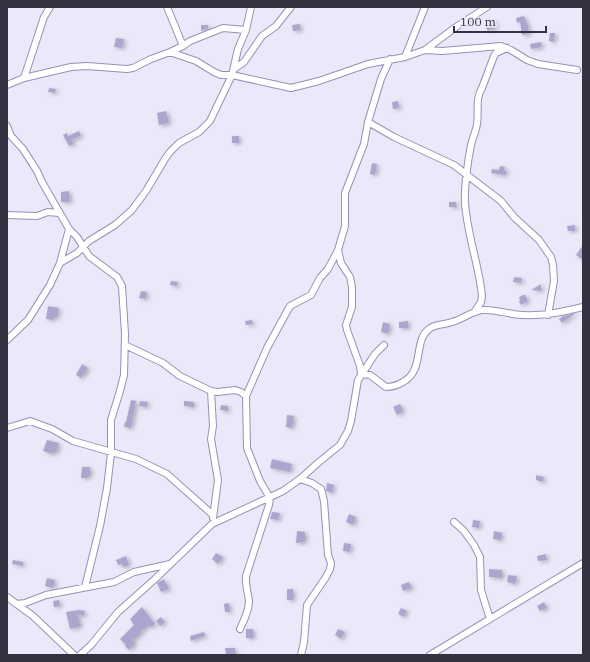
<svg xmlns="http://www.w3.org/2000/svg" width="590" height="662" viewBox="0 0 590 662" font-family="'IBM Plex Serif',serif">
<defs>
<filter id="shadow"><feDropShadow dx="2.5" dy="1.5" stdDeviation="2" flood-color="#0004"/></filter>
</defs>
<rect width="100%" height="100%" fill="#eae9f9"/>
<path fill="#aaa6cd" filter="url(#shadow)" d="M524,16L528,26L529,34L522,35L520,22L517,23L516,18Z
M493,20L496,27L488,31L484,24Z
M300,24V30L293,31L292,25Z
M201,25H208V29L201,31Z
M550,33H555L554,42L549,41Z
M116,38L124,39L122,48L114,47Z
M541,42L542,47L531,49L530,44Z
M49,88L56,89L55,93L48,92Z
M398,101L399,108L393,109L392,102Z
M166,111L169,123L159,125L157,113Z
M79,131L81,136L71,140L74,144L69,146L63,135L67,133L68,136Z
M232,136H239V143H232Z
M372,163L377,164L375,175L370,174Z
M500,166L505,167L504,170L506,171V175L491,173L492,169L499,170Z
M69,191L70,202H61V192Z
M449,202H456V207H449Z
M575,225V231H568L567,226Z
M583,245V260L576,255Z
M514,277L522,278L521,283L513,282Z
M171,281L178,282L177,286L170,285Z
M541,284V291L531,290Z
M141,291L147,292L146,299L139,298Z
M523,295H525L528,301L521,305L519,301L520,300L519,297Z
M48,306L59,308L57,317H53V320L46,319Z
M576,313L562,323L559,319L563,316Z
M252,320L253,324L246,325L245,321Z
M408,321V328H399V322Z
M383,322L390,324L388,334L381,332Z
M82,364L88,368L81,378L76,375Z
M131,400L136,401L131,428L124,427L125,422H126Z
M140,401L148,402L147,407L139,406Z
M184,401L194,402V407L184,406Z
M400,404L403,410L401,412V413L397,415L393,407Z
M221,405L228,406V411L220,410Z
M287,415L294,416L292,428L286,427Z
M47,440L59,443L56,453L53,452V454L43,451Z
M272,459L292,464L290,472L270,468Z
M82,467H90V476H87V478H81Z
M536,475L544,477L543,482L536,480Z
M327,483L334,485L332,493L326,491Z
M272,512L280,513L278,520L270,519Z
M349,514L356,517L353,525L346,522Z
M473,520L480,521L479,528L472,527Z
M297,531L305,532V542L296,543Z
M494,531L502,533L501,540L493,539Z
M344,543L351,544L350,552L343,551Z
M216,553L223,557L218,564L212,559Z
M546,554L547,560L538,561L537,556Z
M126,556L129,565L123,567L122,564L118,565L116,560Z
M13,560L23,562V566L12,564Z
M489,569L502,570V578L489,577Z
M508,575L517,576L515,584L507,582Z
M47,578L55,580L53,588L45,586Z
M164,579L169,589L161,592L157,583Z
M409,582L412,588L403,591L401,585Z
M287,589H293V600H287Z
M59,600L60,606L54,607L53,601Z
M544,602L547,608L540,611L537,606Z
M229,603L230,612H225L224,604Z
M142,607L155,624L151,627L149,625L140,632L141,634L132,640L135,643L129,650L125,646L126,645L120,639L134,625L130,619Z
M401,608L407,611L404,617L398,614Z
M79,610L85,611L84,616L77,614L81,626L70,629L66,612Z
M161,617L165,622L160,626L156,621Z
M246,629H253V638H246Z
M338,629L345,632L341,639L335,635Z
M204,632L205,636L191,641L190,636Z
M225,648H235V655H226Z"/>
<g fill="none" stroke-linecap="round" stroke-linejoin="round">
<g stroke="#9591b7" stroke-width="8">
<path id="minor" d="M167,7L183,46
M425,50L442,51L501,46L511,50L527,60L538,64L577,70
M170,52L196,61L214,72L221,75H232L291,88L319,81L368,64L405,57L425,50L456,27L487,7
M405,57L425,7
M390,59L381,79L368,122L364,144L345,193V226L338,250L341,263L350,277L352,287V307L346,325L347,330L360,366L361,374L370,375L386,387C392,387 398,385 403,382C425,370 413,341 429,329C435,324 444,325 452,322C463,319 472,311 483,310C496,309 510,315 523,315C544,316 562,312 583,307
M234,69L244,62L262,36L276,26L291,7
M24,78L71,67L87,66L127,69L133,68L151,59L170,52L183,46L190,41L223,28L246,30
M7,85L24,78L44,17L50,7
M368,122L394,137L454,165L501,201L514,217L539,240L551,257L553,265L554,281L548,315
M7,126L11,136L23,149L37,171L42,182L69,229L77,237L89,256L117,277L122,286L125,334L124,375L120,391L111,420V453L107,488L100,526L85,587
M7,215L37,216L48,212L59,213
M60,263L77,253L89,241L115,225L132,210L146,191L165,159L170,152L179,143L199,132L210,121L232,75L238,49L246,30L251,7
M475,311L481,302L482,296C479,265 467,234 465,203C464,188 468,160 471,145C473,137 476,131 477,124C479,112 475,98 482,88L494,56L496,53L507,48
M7,340L28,320L50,285L60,263L69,229
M125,345L163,363L180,376L211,391L218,392L235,390L241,392L246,396
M211,391L213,426L211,439L218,480L213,518
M7,428L30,421L52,429L73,441L136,459L167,474L213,515
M300,479L312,483L321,489L324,501L328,555L331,563L330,569L326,577L307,605L304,642L301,655
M454,522L464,531L474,545L480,557L481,590L490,619
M7,597L33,616L74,655
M17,604L25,603L46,595L114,582L134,572L170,564
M240,629C244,620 249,611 249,601C248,593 245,584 246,576L269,505L270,498L260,481L247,448L246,396L267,348L290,306L311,295L320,278L328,269L338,250
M80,655L91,645L118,612L155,579L212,524L283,491L300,479L319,462L340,445L348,431L351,421L358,380L375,354L384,345
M430,655L583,563"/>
</g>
<use href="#minor" stroke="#fff" stroke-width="6"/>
</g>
<rect width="590" height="662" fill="none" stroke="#333241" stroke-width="16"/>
<path d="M454 26v6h92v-6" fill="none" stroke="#333241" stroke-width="2"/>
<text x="460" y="26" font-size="12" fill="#333241" stroke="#eae9f9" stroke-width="3" paint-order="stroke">100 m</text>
</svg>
